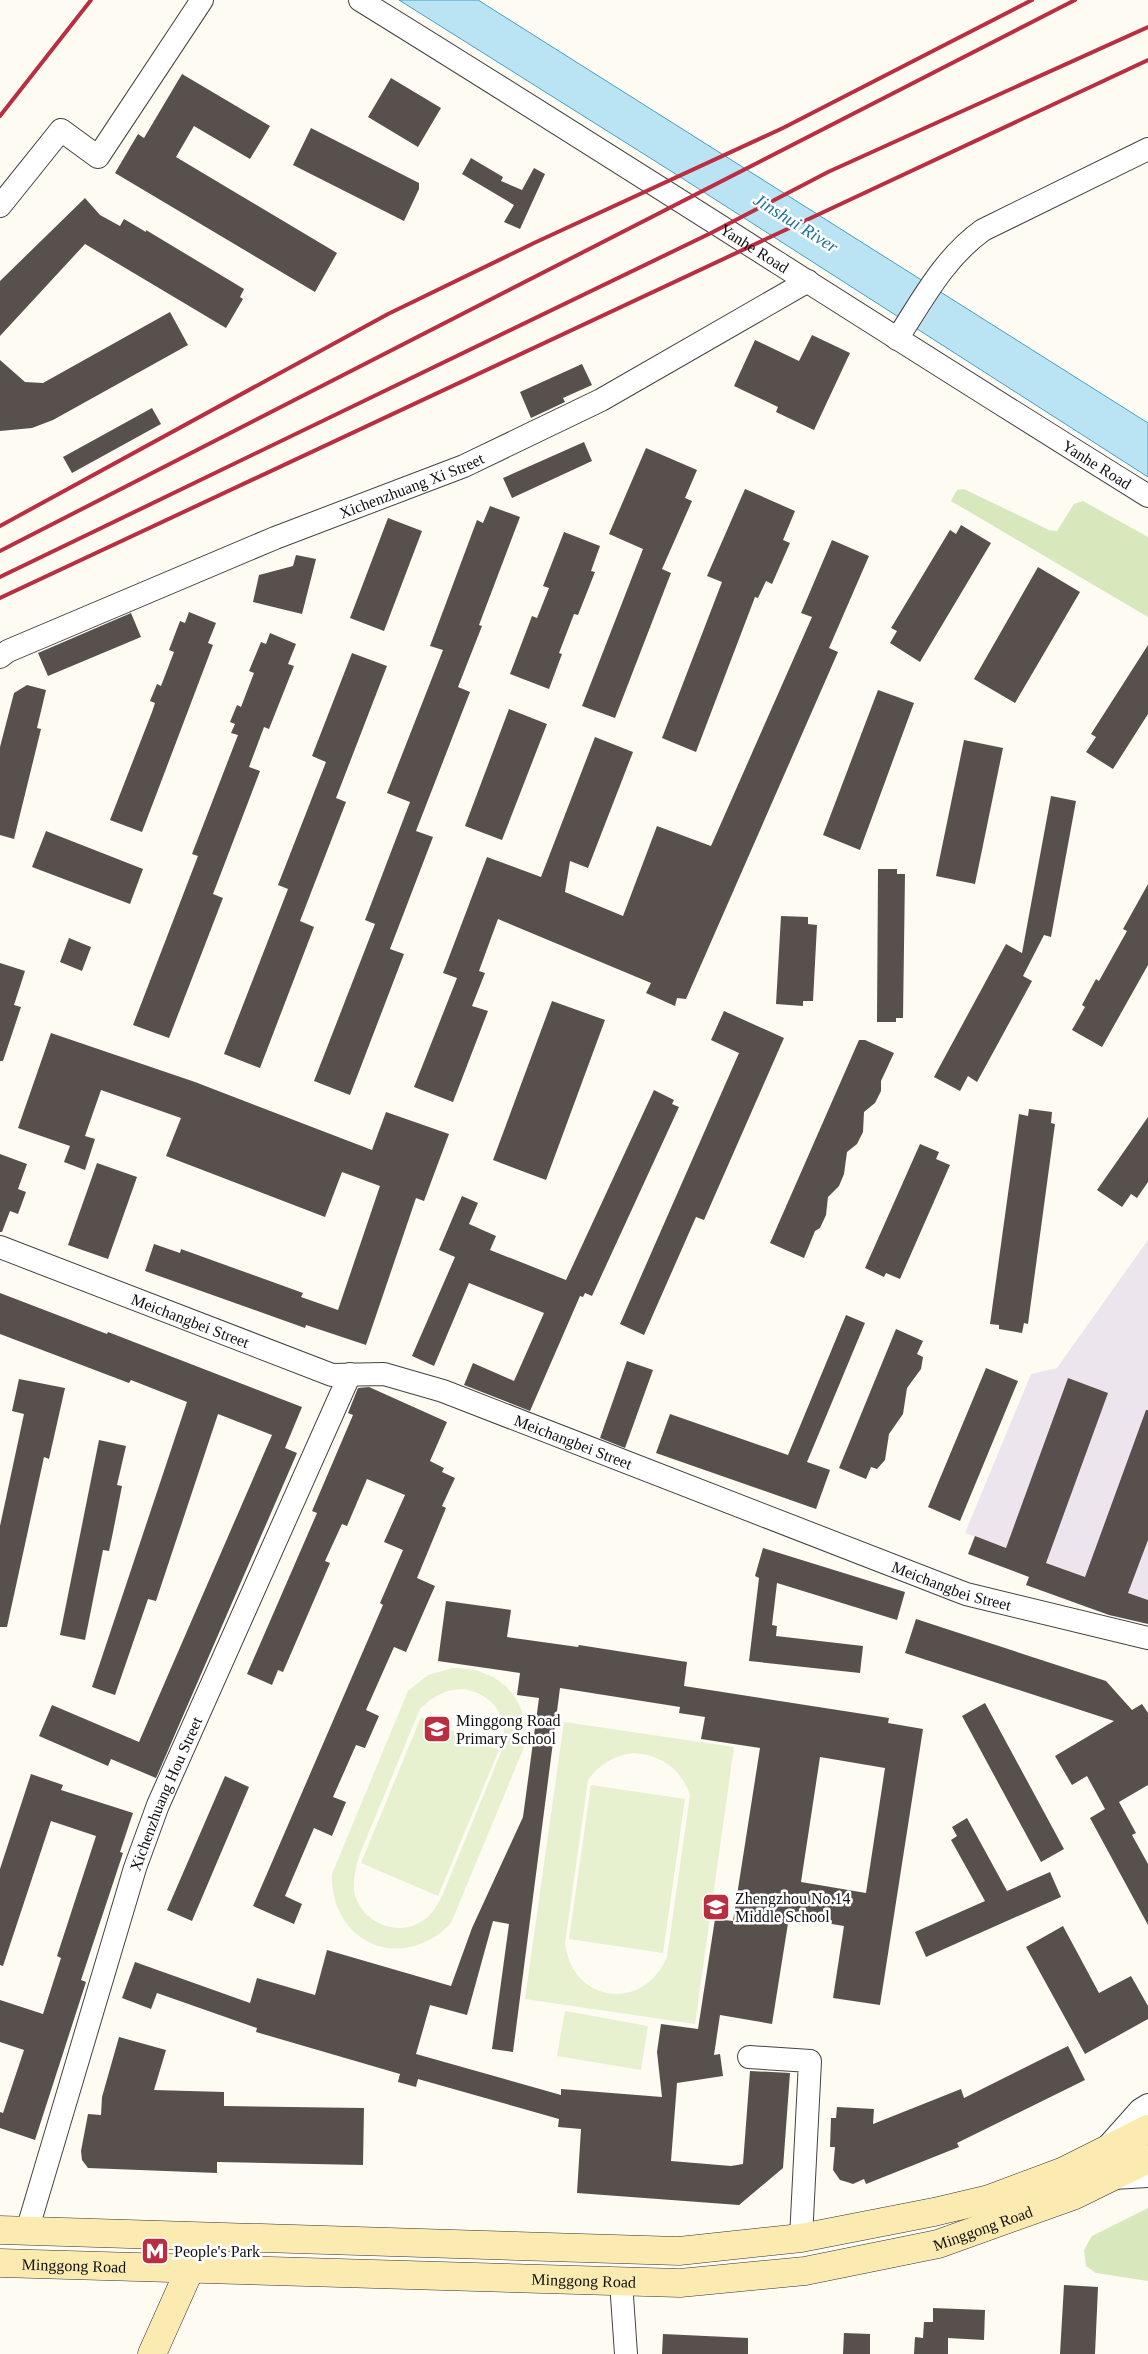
<svg xmlns="http://www.w3.org/2000/svg" width="1148" height="2354" viewBox="0 0 1148 2354" font-family="'Times New Roman',serif">
<rect width="100%" height="100%" fill="#fefbf3"/>
<path fill="#ece5ed" d="M1148,1240V1600L965,1533L1031,1374L1057,1368Z"/>
<path fill="#d8e8bd" d="M964,489L1049,530L1057,531L1074,504L1083,501L1148,537V617L951,501L957,490Z
M1148,2208V2281L1096,2273L1086,2266L1084,2250L1092,2236Z"/>
<path fill="#e7f0cf" fill-rule="evenodd" d="M453,1668C498,1668 526,1695 527,1740L451,1923C403,1974 330,1944 332,1874L408,1691L428,1675ZM464,1689C497,1696 509,1719 502,1750L443,1894C437,1906 431,1917 419,1923C389,1939 350,1914 354,1880C356,1857 368,1836 376,1815C391,1780 405,1744 420,1709C433,1696 445,1689 464,1689Z
M421,1717L499,1750L438,1896L361,1863Z
M564,1722L734,1747L695,2024L525,1999ZM634,1753C662,1755 681,1769 690,1795L667,1957C643,2013 572,2003 565,1943L588,1780C600,1764 614,1755 634,1753Z
M591,1785L685,1799L663,1953L569,1939Z
M565,2011L648,2026L641,2070L557,2056Z"/>
<path fill="#bae3f3" stroke="#44a0c7" d="M399,0H478L1148,423V477L674,173Z"/>
<path fill="#58504c" fill-rule="evenodd" d="M182,74L270,126L250,159L194,126L176,157L337,253L315,292L115,173L138,134L144,138Z
M391,78L441,108L418,147L368,117Z
M311,128L419,183V189L404,221L293,165Z
M471,158L503,177L501,181L522,190L534,168L545,174L520,229L504,222L514,205L462,174Z
M85,198L100,215L120,226L124,219L146,232V230L244,289L240,297L243,299L226,328L85,244L0,336V281Z
M170,312L188,345L53,420L32,428L0,431V360L25,382L43,383Z
M812,335L850,353L814,430L776,412L778,407L734,386L755,340L799,361Z
M582,364L592,385L563,398L565,402L531,418L520,392Z
M152,408L161,424L72,473L63,457Z
M584,442L592,461L512,498L503,478Z
M646,448L697,470L685,498L692,501L662,569L671,573L615,718L582,706L643,549L609,534Z
M745,489L795,511L783,540L790,543L772,584L766,581L758,598L755,597L696,752L662,738L722,582L707,576Z
M490,506L520,517L479,625L482,626L458,687L470,692L416,831L433,837L390,949L404,954L350,1095L314,1081L375,924L365,920L410,802L387,793L443,650L430,646L477,520L483,523Z
M388,518L422,531L384,631L350,618Z
M961,525L991,543L920,662L890,643L897,631L891,628L950,530L956,534Z
M564,532L600,546L591,571L595,572L578,615L574,614L559,653L562,654L549,689L510,674L532,616L537,618L549,588L543,586Z
M832,540L869,556L829,648L838,652L686,999L677,998L675,1006L646,993L651,983L498,919L479,971L485,973L472,1006L488,1011L453,1102L414,1087L457,978L443,973L487,857L541,877L595,737L633,752L588,868L570,861L565,892L623,916L657,826L711,846L812,617L801,613Z
M296,555L316,559L302,614L253,602L259,575L293,566Z
M1038,567L1080,592L1015,703L974,679Z
M189,612L216,623L208,643L213,645L142,832L110,820L152,712L155,703L150,701L157,684L161,686L174,652L169,650L180,621L185,623Z
M131,613L141,637L48,676L38,653Z
M270,633L296,644L288,664L294,666L269,729L264,727L249,767L260,771L213,894L223,898L169,1038L133,1025L198,856L192,854L238,735L231,733L235,724L230,722L237,705L241,707L254,673L249,671L261,642L266,644Z
M1148,645V714L1113,769L1086,752L1096,737L1091,734Z
M352,653L387,666L336,798L346,802L300,921L314,927L260,1068L224,1054L288,889L278,885L326,762L312,756Z
M27,685L46,690L37,728L41,729L14,839L0,835V747L14,693Z
M878,690L914,703L860,850L823,835Z
M509,709L547,724L502,840L465,826Z
M964,740L1003,748L975,884L936,876Z
M1051,796L1076,801L1051,937L1044,935L1023,976L1032,981L977,1082L968,1076L960,1091L934,1077L1006,944L1022,953Z
M46,831L143,869L130,904L32,867Z
M878,869H897V874H905L903,1018H896V1022H877Z
M1148,884V965L1102,1047L1072,1030L1085,1007L1082,1005L1096,979L1099,981L1127,931L1123,929Z
M781,916L808,917V924L817,925L813,1001H803V1006L776,1004Z
M69,938L91,947L82,971L60,962Z
M0,963L25,971L14,1005L21,1007L3,1061H0Z
M552,1001L605,1020L546,1180L493,1160Z
M724,1011L784,1038L704,1220L696,1217L644,1335L620,1324L739,1053L711,1040Z
M51,1033L195,1082L372,1150L386,1112L449,1134L424,1201L416,1198L366,1345L306,1325L305,1328L145,1271L154,1244L180,1253L181,1249L303,1293L301,1297L338,1310L380,1186L342,1172L325,1217L166,1156L181,1118L101,1090L85,1136L95,1139L85,1170L64,1162L70,1146L18,1128Z
M859,1040H865L894,1053L881,1081V1091L875,1103L864,1112L863,1132L857,1144L847,1152L844,1174L839,1186L828,1197L826,1215L820,1228L815,1231L804,1258L770,1243Z
M654,1090L674,1100L672,1104L679,1107L592,1296L585,1293L583,1297L580,1296L530,1411L464,1385L473,1363L514,1381L544,1313L469,1283L434,1366L412,1356L455,1257L439,1250L462,1196L478,1203L469,1224L496,1236L490,1250L566,1280Z
M1029,1109L1052,1112L1051,1123L1055,1124L1028,1324L1024,1323L1022,1333L999,1329V1325L990,1324L1019,1114L1028,1116Z
M1148,1117V1182L1137,1198L1131,1194L1122,1207L1097,1190Z
M920,1144L939,1152L936,1159L950,1165L900,1279L886,1273L884,1277L865,1268Z
M0,1154L27,1164L18,1189L26,1192L18,1214L10,1211L2,1232H0Z
M97,1163L137,1177L108,1259L68,1245Z
M0,1293L107,1334L108,1332L302,1407L285,1448L297,1453L156,1778L111,1759L108,1766L39,1736L52,1705L139,1742L272,1435L218,1414L156,1601L148,1599L115,1695L92,1687L187,1402L131,1380L129,1383L0,1334Z
M846,1315L865,1323L807,1462L830,1470L816,1509L656,1453L670,1414L788,1455Z
M896,1329L923,1341L917,1354L923,1357L921,1369L907,1388L903,1414L889,1434L885,1460L877,1469L871,1467L866,1479L839,1468Z
M627,1361L653,1370L625,1448L600,1438Z
M986,1368L1018,1381L960,1521L928,1507Z
M1068,1378L1108,1393L1046,1563L1085,1577L1146,1410H1148V1540L1128,1593L1148,1600V1624L1109,1615L1026,1585L1029,1577L968,1554L975,1536L1006,1548Z
M19,1379L65,1388L49,1459L44,1457L7,1627H0V1526L24,1414L12,1411Z
M369,1387L447,1422L430,1461L444,1468L442,1472L455,1478L442,1506L446,1508L417,1578L435,1586L406,1652L394,1647L366,1710L379,1716L365,1748L356,1745L333,1797L346,1802L332,1836L314,1828L285,1896L302,1904L294,1924L253,1906L383,1605L380,1603L403,1550L384,1542L405,1495L367,1479L347,1526L342,1524L325,1561L330,1563L283,1672L278,1670L272,1685L247,1674L317,1513L312,1511L353,1415L348,1413L358,1388Z
M99,1440L126,1446L117,1485L122,1486L113,1532L109,1551L103,1550L85,1640L60,1635Z
M763,1548L905,1592L897,1620L777,1583L772,1625L777,1626L776,1636L863,1646L860,1673L749,1661L759,1578L755,1576Z
M446,1601L511,1610L507,1637L578,1647L579,1645L687,1662L684,1686L889,1718L888,1723L923,1729L880,2005L833,1998L844,1926L789,1917L772,2024L720,2015L714,2055L720,2054L723,2076L677,2083L671,2161L731,2166L743,2164L750,2071L790,2073L783,2168L739,2205L577,2193L581,2129L558,2127L559,2119L418,2079L416,2087L398,2082L400,2074L256,2032L257,2028L157,1993L151,2009L122,1998L135,1962L250,2003L257,1978L315,1995L327,1950L451,1986L472,1928L523,1817L539,1698L517,1695L520,1673L438,1661ZM560,1688L680,1707L679,1713L705,1717L701,1739L760,1748L733,1921L715,1919L698,2029L661,2024L657,2052L662,2097L561,2089V2095L416,2054L430,2005L467,2015L493,1921L509,1924L492,2049L513,2052ZM820,1757L885,1768L866,1893L801,1882Z
M916,1619L1106,1681L1132,1710L1142,1704L1148,1713V1785L1119,1802L1136,1833L1132,1835L1148,1864V1925L1090,1818L1105,1809L1087,1776L1072,1785L1055,1756L1114,1721L905,1653Z
M985,1703L1064,1849L1041,1862L962,1716Z
M31,1774L63,1785L61,1790L133,1813L120,1852L123,1853L81,1980L86,1982L35,2140L0,2128V2112L3,2113L24,2050L0,2042V2000L43,2014L61,1958L57,1956L96,1836L51,1821L3,1966L0,1965V1869Z
M225,1776L249,1787L192,1921L167,1910Z
M967,1818L1007,1891L1050,1872L1061,1897L926,1957L915,1932L985,1901L951,1840L957,1836L952,1827Z
M1063,1926L1099,1993L1131,1976L1148,2006V2019L1085,2054L1026,1947Z
M119,2037L166,2050L154,2090L224,2092V2106L364,2108L363,2165L217,2162V2173L88,2168L82,2160L81,2151L88,2114L101,2115L102,2097Z
M1068,2046L1085,2080L957,2143L959,2147L866,2184L864,2179L853,2184L847,2182L840,2180L833,2170L835,2147H830L831,2118H836L837,2107L874,2109L873,2124L961,2089L964,2098Z
M1064,2285L1098,2287L1095,2354H1060Z
M933,2308L985,2310L984,2340L948,2338V2354H914L915,2337L923,2338L924,2322H933Z
M844,2333L870,2334V2354H843Z
M663,2334L748,2338V2354H662Z"/>
<g fill="none" stroke-linecap="round" stroke-linejoin="round">
<g stroke="#434343" stroke-width="24">
<g id="street">
<path id="s1" d="M360,0C624,163 884,332 1148,496"/>
<path d="M0,206L61,130L98,157L202,0"/>
<path d="M897,339C923,299 944,258 983,230L1148,149"/>
<path id="s2" d="M0,657L8,651L275,538L464,466L601,400L808,281"/>
<path id="s3" d="M0,1247L332,1375L384,1374L443,1391L966,1594L1148,1638"/>
<path d="M749,2057L810,2061L801,2238"/>
<path d="M1107,2147L1140,2110L1148,2105"/>
<path d="M1113,2178L1148,2176"/>
<path id="s4" d="M27,2231L135,1868L158,1805L350,1374"/>
<path d="M621,2282L626,2354"/>
</g>
</g>
<g stroke="#323232" stroke-width="29">
<g id="secondary">
<path d="M0,2230L679,2251L801,2238L934,2212L989,2199L1064,2171L1148,2129"/>
<path id="s5" d="M0,2263L680,2283L805,2271L938,2244L1075,2195L1148,2159"/>
<path d="M152,2354L190,2269"/>
</g>
</g>
<use href="#street" stroke="#fff" stroke-width="22"/>
<use href="#secondary" stroke="#fbebb1" stroke-width="28"/>
<path stroke="#ba2e42" stroke-width="4" d="M0,116L91,0
M0,526L388,314L534,243L783,128L1032,0
M0,551L1075,0
M0,577L711,233L828,172L1148,27
M0,598L1148,60"/>
</g>
<defs>
<g id="school-square" transform="scale(1.4375)"><rect x="-9" y="-9" width="18" height="18" rx="4" fill="#ba2e42" stroke="#fff"/><path d="M0-5L7-2L0 1L-7-2ZM-4 1L0 2.5L4 1V4Q0 6-4 4Z" fill="#fff"/></g>
<g id="metro-square" transform="scale(1.4375)"><rect x="-9" y="-9" width="18" height="18" rx="4" fill="#ba2e42" stroke="#fff"/><path d="M-5.5 5V-5H-3L0 0L3-5H5.5V5H3V-.5L0 4L-3-.5V5Z" fill="#fff"/></g>
</defs>
<g fill-rule="evenodd">
<use href="#school-square" x="437" y="1729"/>
<use href="#school-square" x="716" y="1907"/>
<use href="#metro-square" x="155" y="2251"/>
</g>
<g text-anchor="middle" stroke-width="5" stroke-linejoin="round" paint-order="stroke">
<g font-size="16" fill="#101010" stroke="#fff">
<text dy="6" stroke="none"><textPath href="#s1" startOffset="466">Yanhe Road</textPath></text>
<text dy="6" stroke="none"><textPath href="#s1" startOffset="871">Yanhe Road</textPath></text>
<text dy="6" stroke="none"><textPath href="#s2" startOffset="446">Xichenzhuang Xi Street</textPath></text>
<text dy="6" stroke="none"><textPath href="#s3" startOffset="204">Meichangbei Street</textPath></text>
<text dy="6" stroke="none"><textPath href="#s3" startOffset="609">Meichangbei Street</textPath></text>
<text dy="6" stroke="none"><textPath href="#s3" startOffset="1014">Meichangbei Street</textPath></text>
<text dy="6" stroke="none"><textPath href="#s4" startOffset="459">Xichenzhuang Hou Street</textPath></text>
<text dy="6" stroke="none"><textPath href="#s5" startOffset="989">Minggong Road</textPath></text>
<text dy="6" stroke="none"><textPath href="#s5" startOffset="74">Minggong Road</textPath></text>
<text dy="6" stroke="none"><textPath href="#s5" startOffset="584">Minggong Road</textPath></text>
</g>
<g font-size="16" fill="#101010" stroke="#fff" text-anchor="start">
<text x="456" y="1726">Minggong Road<tspan x="456" dy="18">Primary School</tspan></text>
<text x="735" y="1904">Zhengzhou No.14<tspan x="735" dy="18">Middle School</tspan></text>
<text x="174" y="2257">People's Park</text>
</g>
<g font-size="18" font-style="italic" fill="#1e719c" stroke="#fff">
<text transform="translate(796 223) rotate(32)" y="6">Jinshui River</text>
</g>
</g>
</svg>
